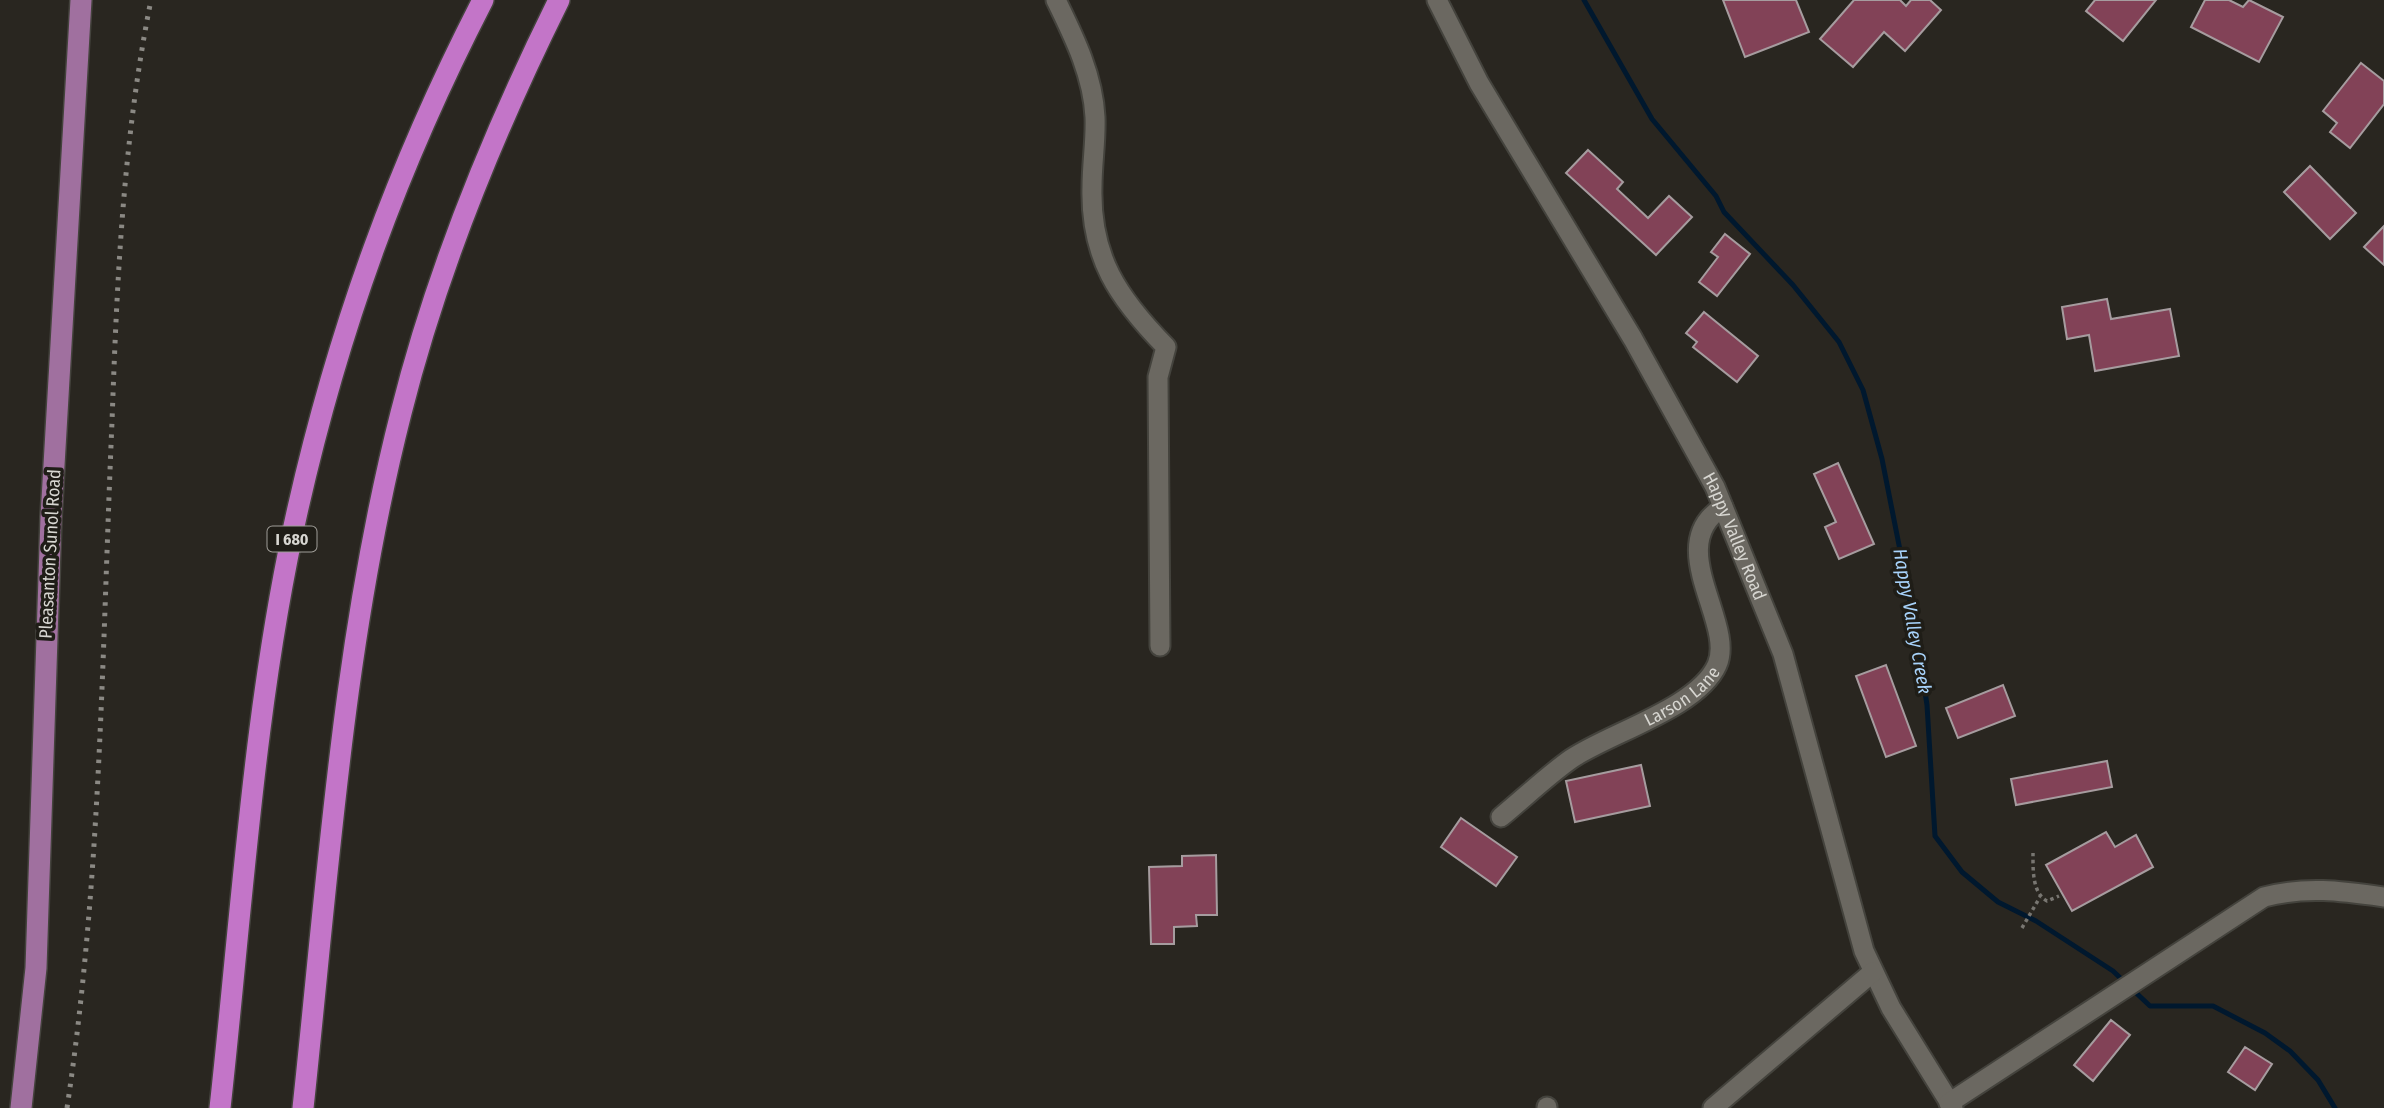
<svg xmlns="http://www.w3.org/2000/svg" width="2384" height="1108" viewBox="0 0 2384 1108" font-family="'Fira Sans Condensed',sans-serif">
<rect width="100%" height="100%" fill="#292620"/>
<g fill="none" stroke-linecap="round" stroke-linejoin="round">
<path stroke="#00182e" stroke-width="5" d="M1584,0L1652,119L1716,196L1724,212L1793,285L1839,342L1863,390L1882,459L1915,626L1927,705L1935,836L1962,872L1998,902L2036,921L2113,971L2150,1006H2213L2265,1033L2290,1051L2318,1080L2335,1108"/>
</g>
<path fill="#824257" stroke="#a69c9f" stroke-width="2" d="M1723,0H1796L1809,32L1745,57Z
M1854,0H1900L1906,6L1911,0H1930L1941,10L1905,51L1884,32L1853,67L1820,39Z
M2095,0H2156L2123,41L2086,11Z
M2205,0H2229L2243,7L2249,0L2283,17L2259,62L2191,27Z
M2361,63L2384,81V104L2350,148L2330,132L2337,123L2323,111Z
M1588,150L1623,182L1617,189L1648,218L1669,196L1692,217L1656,255L1566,173Z
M2310,166L2356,213L2330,239L2284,192Z
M2384,226V265L2364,247Z
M1725,234L1750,254L1717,296L1699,282L1718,257L1711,252Z
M2107,299L2111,319L2170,309L2179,356L2095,371L2089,335L2067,339L2062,307Z
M1704,312L1758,356L1737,382L1693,347L1697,342L1686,333Z
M1838,463L1874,544L1839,559L1825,527L1836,522L1814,474Z
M1886,665L1916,746L1886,757L1856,676Z
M2003,685L2015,716L1958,738L1946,708Z
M2107,761L2112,787L2016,805L2011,779Z
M1641,765L1650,806L1575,822L1566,781Z
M1461,818L1517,857L1496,886L1441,847Z
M2106,832L2115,847L2136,835L2153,867L2072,911L2046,865Z
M1216,855L1217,915H1196L1197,926L1174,927V944H1151L1149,867L1182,866V856Z
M2111,1020L2130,1035L2093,1081L2074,1065Z
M2245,1047L2272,1064L2255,1090L2228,1072Z"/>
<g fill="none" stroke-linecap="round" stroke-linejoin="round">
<g stroke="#44433d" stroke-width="23">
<g id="minor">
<path d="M1056,0C1074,37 1093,75 1095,117C1096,140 1092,163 1092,187C1090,257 1118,298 1166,347L1158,377L1160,646"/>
<path id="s1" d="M1437,0L1479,83L1633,339L1715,487L1783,654L1864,951L1891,1008L1953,1108"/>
<path id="s2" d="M1501,817C1524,798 1547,776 1571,759C1609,733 1698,708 1717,665C1736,623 1662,545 1723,507"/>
<path d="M1949,1103L2264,897C2306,886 2341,891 2384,897"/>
<path d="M1547,1107V1108"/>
<path d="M1713,1108L1873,972"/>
</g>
</g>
<g stroke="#44433d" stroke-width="24">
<path id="major" d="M21,1108L36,968L51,517L81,0"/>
</g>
<g stroke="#44433d" stroke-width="24">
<path id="highway" d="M220,1108C242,910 254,701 298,508C339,327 398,165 483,0
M303,1108C328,876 343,640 401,413C437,269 493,133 559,0"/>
</g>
<path stroke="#787671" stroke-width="3.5" stroke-dasharray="3.5 3.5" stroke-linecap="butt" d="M2033,853C2033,869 2032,893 2047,901L2059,896
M2022,928L2040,897"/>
<use href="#minor" stroke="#6b6861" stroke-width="19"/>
<use href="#major" stroke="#a0709f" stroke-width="21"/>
<use href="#highway" stroke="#c375c8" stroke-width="21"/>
<path stroke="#8b8984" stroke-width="5" stroke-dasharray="3.5 7" stroke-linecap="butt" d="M67,1108C101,881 102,652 112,422C117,281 123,139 151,0"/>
</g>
<g text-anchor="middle" stroke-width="7" stroke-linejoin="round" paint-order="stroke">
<rect fill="#1f1d17" stroke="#a09e99" stroke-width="2" x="267.5" y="526.5" width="49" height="25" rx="5"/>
<g font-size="16" font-weight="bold" fill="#d7d6d1">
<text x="292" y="545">I 680</text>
</g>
<g font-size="18" fill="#d7d6d1" stroke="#1f1d17">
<text dy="6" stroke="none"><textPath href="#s1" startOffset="614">Happy Valley Road</textPath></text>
<text transform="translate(50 554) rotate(-87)" y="6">Pleasanton Sunol Road</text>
<text dy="6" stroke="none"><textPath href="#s2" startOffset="219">Larson Lane</textPath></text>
</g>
<g font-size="19" font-style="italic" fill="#a8d3fb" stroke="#1f1d17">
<text transform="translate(1913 621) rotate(80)" y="7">Happy Valley Creek</text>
</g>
</g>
</svg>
